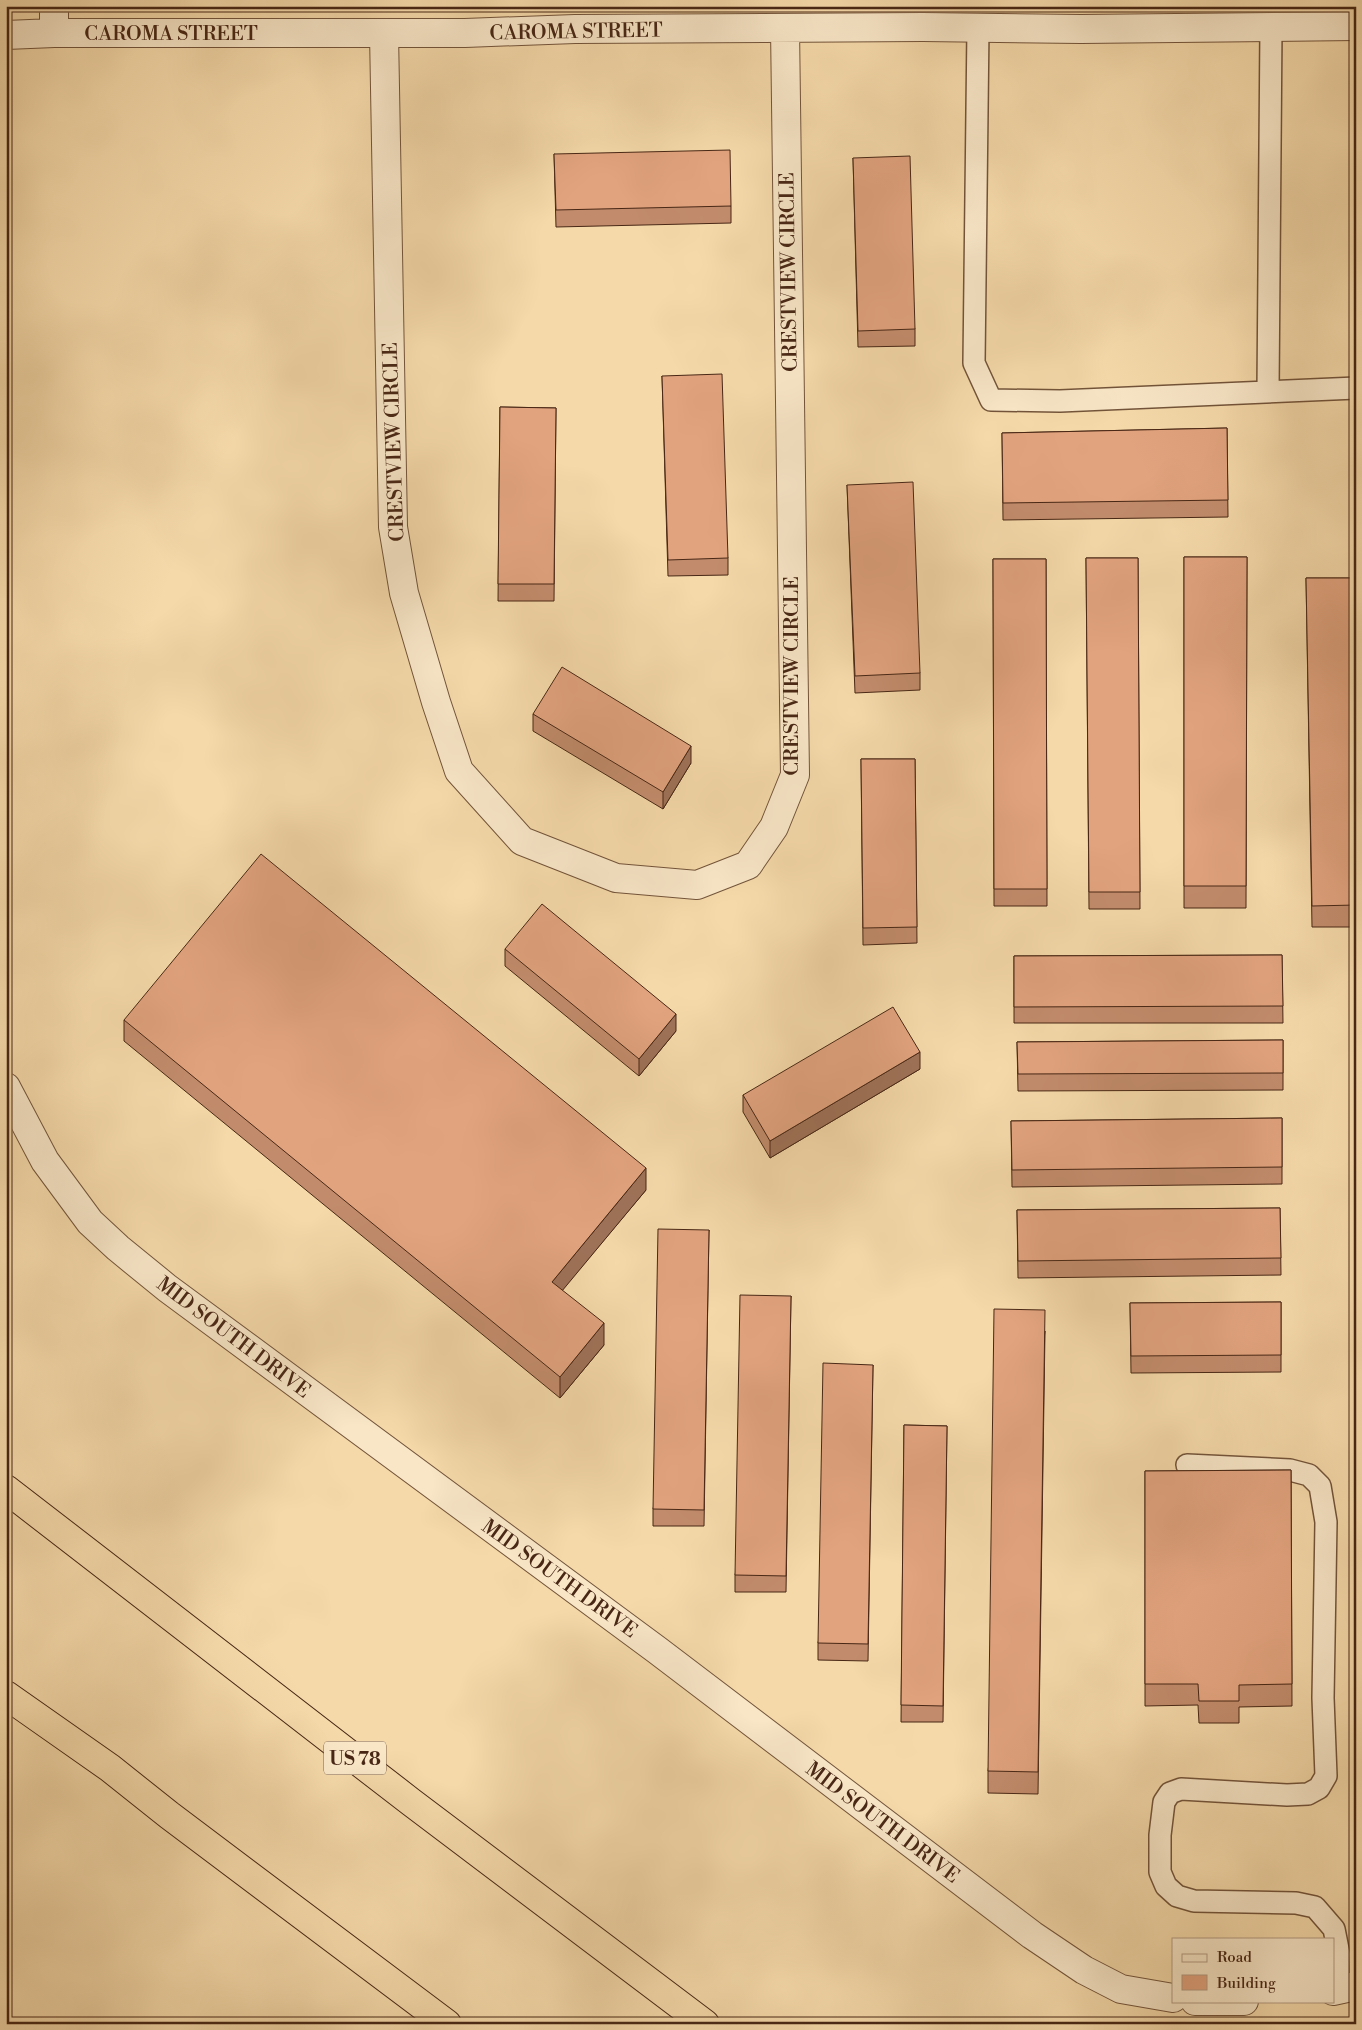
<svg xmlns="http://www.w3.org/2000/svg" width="1362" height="2030" viewBox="0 0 1362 2030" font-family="'Libre Bodoni',serif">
<rect width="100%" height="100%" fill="#f5d9a9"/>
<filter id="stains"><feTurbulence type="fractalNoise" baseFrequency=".004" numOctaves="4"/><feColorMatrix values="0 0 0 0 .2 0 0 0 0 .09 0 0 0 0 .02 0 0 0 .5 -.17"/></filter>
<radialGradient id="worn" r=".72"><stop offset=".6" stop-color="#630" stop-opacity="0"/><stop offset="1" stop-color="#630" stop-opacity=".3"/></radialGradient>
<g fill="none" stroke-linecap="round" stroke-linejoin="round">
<g stroke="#73543a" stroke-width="24">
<path id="lane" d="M978,27L974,363L991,400L1060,401L1356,388
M1268,391L1271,27
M1187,1465L1290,1470L1309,1475L1320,1486L1326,1522L1323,1698L1326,1776L1319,1788L1308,1794L1287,1795L1181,1789L1170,1793L1164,1802L1160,1835V1872L1166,1886L1177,1896L1194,1901L1296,1903L1315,1907L1334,1929L1339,1954L1338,1990"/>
</g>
<g stroke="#73543a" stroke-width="30">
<path id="street" d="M54,33V6
M384,33L393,527L404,593L436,702L459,771L522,841L616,878L697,885L748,865L774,827L795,775L785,28
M6,35L54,33H465L575,29L923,27L1081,29L1356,26
M6,1087L45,1161L90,1222L118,1248L167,1288L657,1650L1032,1935L1084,1970L1121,1989L1173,1998
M1333,1991L1356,1986
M1195,2001H1244"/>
</g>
<g stroke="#482715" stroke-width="30">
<path id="highway" d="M6,1489L411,1802L705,2024
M6,1695L110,1768L169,1815L447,2024"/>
</g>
<use href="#lane" stroke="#f8e6c7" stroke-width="21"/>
<use href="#street" stroke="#f8e6c7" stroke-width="28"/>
<use href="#highway" stroke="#f5d9a9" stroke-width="28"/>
</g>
<path fill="#c28c6c" stroke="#482715" d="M554,154L731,206V223L556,227Z
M853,158L915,329V346L858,347Z
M662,376L728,558V575L668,576Z
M500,407L556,408L554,601H498Z
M1227,428L1228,517L1003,520L1002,433Z
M847,485L920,673V690L855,693Z
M1184,557H1247L1246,908H1184Z
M1086,558H1138L1140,909H1089Z
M993,559H1046L1047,906H994Z
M1306,578H1356V927H1312Z
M533,714L691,763L663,809L533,731Z
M861,759H915L917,943L863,945Z
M505,949L676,1031L639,1076L505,966Z
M1282,955L1283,1023H1014V956Z
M124,1020L646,1190L562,1290L604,1345L560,1398L124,1041Z
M1283,1040V1090L1018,1091L1017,1042Z
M920,1069L770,1158L743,1112V1095Z
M1282,1118V1184L1012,1187L1011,1121Z
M1280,1208L1281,1275L1018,1278L1017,1210Z
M709,1230L704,1526H653V1509Z
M791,1296L786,1592H735V1575Z
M1281,1302V1372L1131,1373L1130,1303Z
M1045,1331L1038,1794L988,1793V1771Z
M873,1365L868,1661L818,1660V1643Z
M904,1425L947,1426L943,1722H901Z
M1291,1470L1292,1706L1239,1707V1723H1199L1198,1705L1145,1706V1471Z"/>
<path fill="#9e7258" stroke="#482715" d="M691,746V763L663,809V792Z
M676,1014V1031L639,1076V1059Z
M920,1052V1069L770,1158V1141Z
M646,1168V1190L552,1303V1282Z
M604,1323V1345L560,1398V1377Z"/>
<path fill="#e1a37e" stroke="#482715" d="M730,150L731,206L556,210L554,154Z
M910,156L915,329L858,331L853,158Z
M722,374L728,558L668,560L662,376Z
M500,407L556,408L554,584H498Z
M1227,428L1228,500L1003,503L1002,433Z
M913,482L920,673L855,676L847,485Z
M1184,557H1247L1246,886H1184Z
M1086,558H1138L1140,892H1089Z
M993,559H1046L1047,889H994Z
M1306,578H1356V905L1312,906Z
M562,667L691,746L663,792L533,714Z
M861,759H915L917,927L863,928Z
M261,854L646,1168L552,1282L604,1323L560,1377L124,1020Z
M542,904L676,1014L639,1059L505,949Z
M1282,955L1283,1006L1014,1007V956Z
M893,1007L920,1052L770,1141L743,1095Z
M1283,1040V1073L1018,1074L1017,1042Z
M1282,1118V1167L1012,1170L1011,1121Z
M1280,1208L1281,1258L1018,1261L1017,1210Z
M658,1229L709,1230L704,1510L653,1509Z
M740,1295L791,1296L786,1576L735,1575Z
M1281,1302V1355L1131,1356L1130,1303Z
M994,1309L1045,1310L1038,1772L988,1771Z
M823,1363L873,1365L868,1644L818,1643Z
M904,1425L947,1426L943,1706L901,1705Z
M1291,1470L1292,1684L1239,1685V1701H1199L1198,1684H1145V1471Z"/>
<g text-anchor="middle" stroke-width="4" stroke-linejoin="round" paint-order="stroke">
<rect fill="#f8e6c7" stroke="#7d604a" stroke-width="1" x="324" y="1741.5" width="62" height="33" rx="4"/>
<g font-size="19" font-weight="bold" fill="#482715">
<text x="355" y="1765">US 78</text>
</g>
<g font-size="20" fill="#482715" stroke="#f8e6c7">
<text transform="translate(576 31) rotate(-1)" y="7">CAROMA STREET</text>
<text x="171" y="40">CAROMA STREET</text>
<text transform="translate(788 272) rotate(-91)" y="7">CRESTVIEW CIRCLE</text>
<text transform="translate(393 442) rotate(-92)" y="7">CRESTVIEW CIRCLE</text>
<text transform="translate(791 676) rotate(-90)" y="7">CRESTVIEW CIRCLE</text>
<text transform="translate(234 1337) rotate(37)" y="7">MID SOUTH DRIVE</text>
<text transform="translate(560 1578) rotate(36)" y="7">MID SOUTH DRIVE</text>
<text transform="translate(883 1822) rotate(37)" y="7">MID SOUTH DRIVE</text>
</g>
</g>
<rect width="1362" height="2030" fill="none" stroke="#f5d9a9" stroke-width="25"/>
<rect x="8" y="8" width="1347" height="2015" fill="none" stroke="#482715" stroke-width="2.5"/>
<rect x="12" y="12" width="1337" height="2005" fill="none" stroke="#482715"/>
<rect x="1172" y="1938" width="162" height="65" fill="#f8e6c7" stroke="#b29a80"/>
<rect x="1182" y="1954" width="25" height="8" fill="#f8e6c7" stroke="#b29a80"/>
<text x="1217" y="1962" font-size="15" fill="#482715">Road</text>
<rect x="1182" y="1975" width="25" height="15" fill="#e1a37e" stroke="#b29a80"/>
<text x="1217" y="1988" font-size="15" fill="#482715">Building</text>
<rect width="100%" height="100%" filter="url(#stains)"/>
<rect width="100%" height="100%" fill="url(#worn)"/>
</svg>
